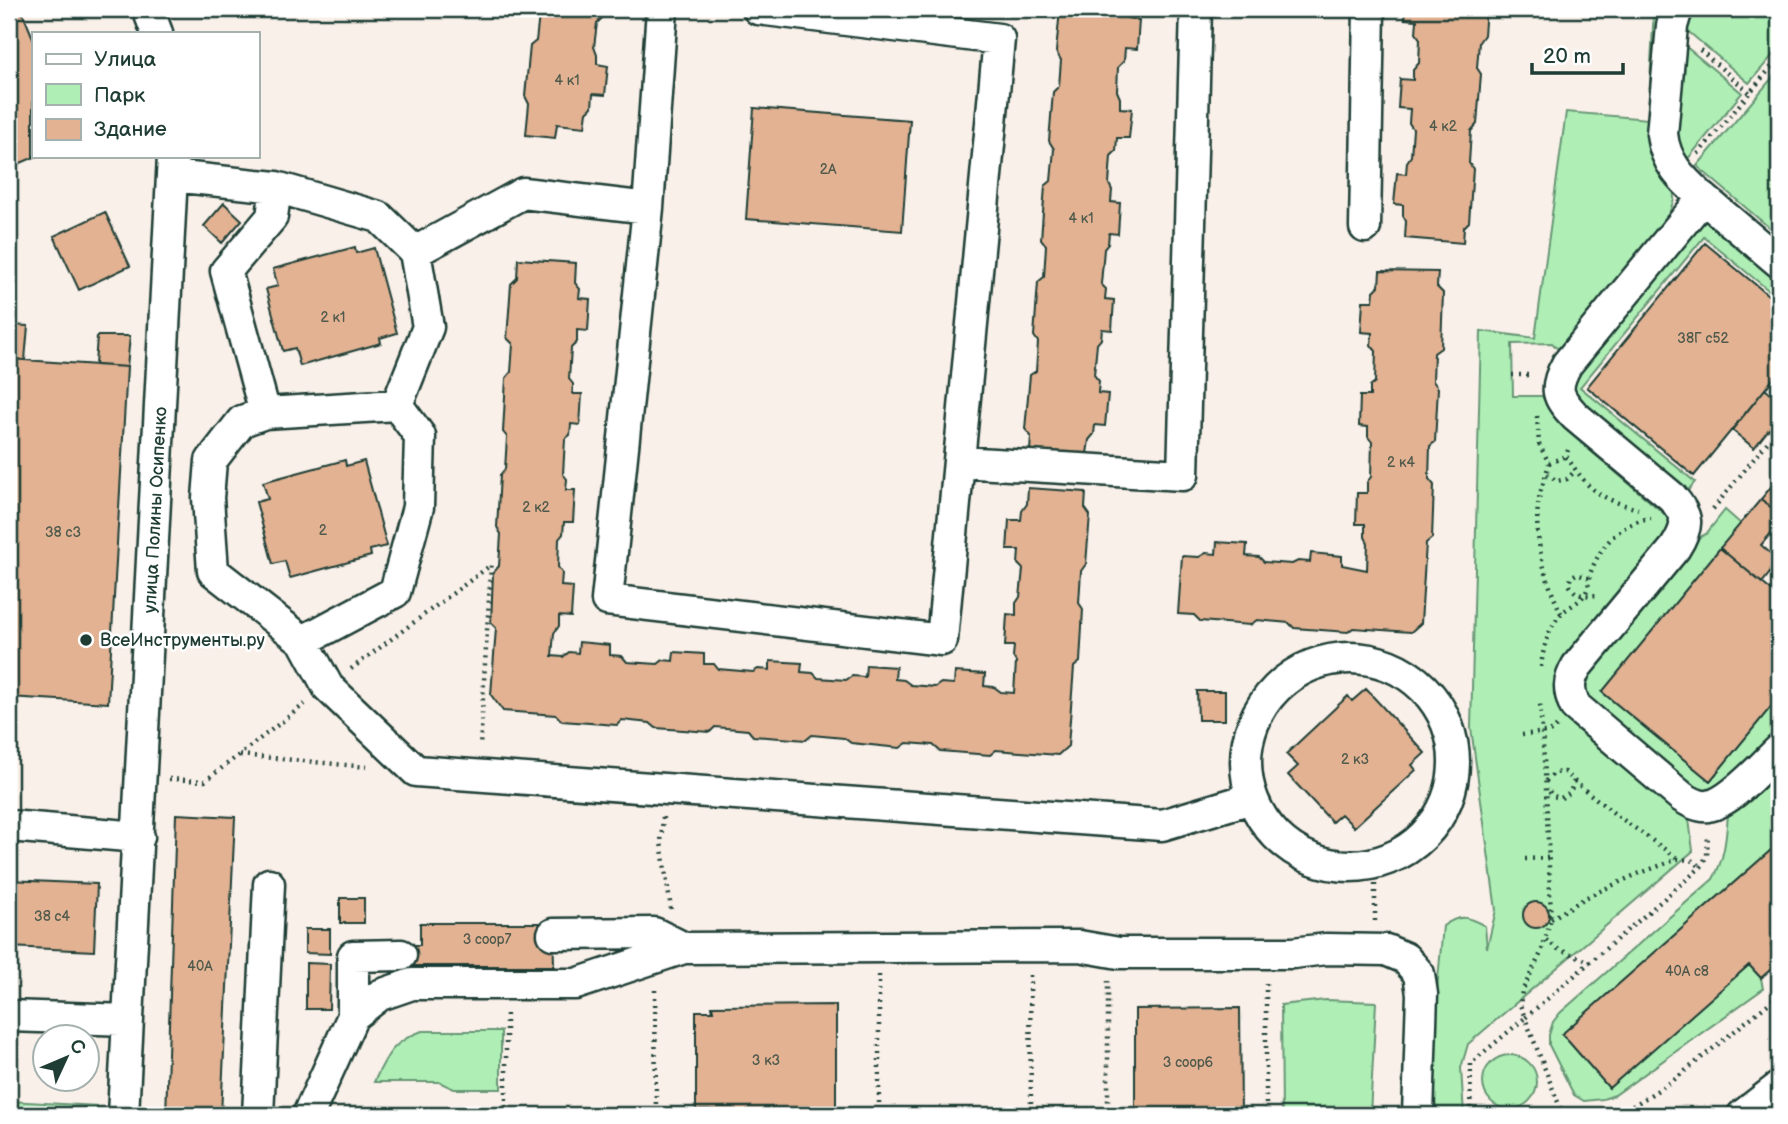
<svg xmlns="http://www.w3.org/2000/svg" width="1788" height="1124" viewBox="0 0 1788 1124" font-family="'Balsamiq Sans',sans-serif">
<rect width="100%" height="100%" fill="#f9f0e9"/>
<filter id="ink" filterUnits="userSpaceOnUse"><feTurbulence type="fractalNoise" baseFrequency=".0143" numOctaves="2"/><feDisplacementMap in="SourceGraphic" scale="14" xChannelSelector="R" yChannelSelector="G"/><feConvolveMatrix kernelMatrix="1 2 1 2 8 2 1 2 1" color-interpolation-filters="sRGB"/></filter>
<g filter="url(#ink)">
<path fill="#afefb6" stroke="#679675" stroke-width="2" d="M1654,9H1666L1674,199L1667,220L1559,350L1552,343L1512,344L1513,396H1542L1552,413L1564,428L1668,517L1670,523L1662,539L1564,657C1548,686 1551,704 1574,727L1673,810L1689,819L1693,851L1468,1044L1461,1068L1464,1115H1436L1433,1033L1443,926C1460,914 1467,916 1485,926L1487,948L1496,910L1471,728L1481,331L1535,338L1566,112L1648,119Z
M1700,9H1779V48L1749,83L1684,28Z
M1679,41L1742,93L1682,166L1676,155Z
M1779,70V236L1697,166Z
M1710,219L1779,274V299L1704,237L1580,387L1695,482L1685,494L1574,398L1571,382L1703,220Z
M1725,510L1741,524L1602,692L1710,781L1779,697V733L1726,782L1715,790L1698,792L1593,707L1582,691L1587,672L1694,540L1706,534Z
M1777,773L1779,776V843L1562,1034L1609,1087L1749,965L1761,978L1763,989L1615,1095L1603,1099L1584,1101L1574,1095L1549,1045V1035L1553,1022L1560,1013L1713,879C1725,858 1726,838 1728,814Z
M1326,1000L1376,1002L1370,1115H1282L1281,1005Z
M422,1031H501V1089H454L439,1082H374C387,1055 392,1042 422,1031Z
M1483 1082a27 27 0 1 1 54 0a27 27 0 1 1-54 0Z
M9,1101L97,1106V1115H9Z"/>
<path fill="#e2b293" stroke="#1f3d34" stroke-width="2" d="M9,9H21L33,38V156H37L9,168Z
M535,9H602V18L597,23L594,47L597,55V64L608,66L605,95L593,94L592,107L587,112L585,127L557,124L555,138L526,135L529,104L525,96L530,46L536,41L539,15Z
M1060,9H1128L1127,18L1139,20L1137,49L1125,48L1124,61L1118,67L1117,91L1120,98V108L1132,109L1129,138H1117L1116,151L1111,156L1109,184L1112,190L1111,202L1120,203L1118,234L1109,233L1108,244L1104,249L1101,284L1106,289L1105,299L1114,300L1112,330L1102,329L1101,339L1097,344L1094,375L1099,381L1098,393L1108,394L1105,426L1095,425L1094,434L1089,440L1087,454L1030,451L1031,436L1025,429L1030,375L1036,371L1038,342L1034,336L1038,282L1044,277L1046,245L1041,239L1045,186L1051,181L1054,149L1049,141L1053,92L1059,86L1061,60L1056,52Z
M1406,9H1486L1484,35L1479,42L1477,68L1481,74L1477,124L1471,131L1469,163L1473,169L1469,222L1464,227L1463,243L1405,238L1406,221L1403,216V205L1394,204L1397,173L1406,174L1407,162L1411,156L1413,129L1409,123L1410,109L1398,108L1400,79L1413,80V70L1419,63L1420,39L1416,33L1417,20L1405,19Z
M754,108L910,120L902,231L746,219Z
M224,203L242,220L222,243L204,226Z
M105,212L130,266L79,290L54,236Z
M1705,243L1779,304V372L1694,476L1587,387Z
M355,247L356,253L374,248L397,333L380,338L381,343L300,366L295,348L283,351L266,289L278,286L273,269Z
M518,259L576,263L575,283L580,289L579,298L590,299L588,331L577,330V342L571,348L569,379L573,384V394H582L581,410L580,425L571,424L570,435L565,439L563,474L567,479L566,490H575L573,522H564L563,534L559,539L558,567L562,573L561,586L573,587L571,617L559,616V626L554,633L552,656L563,657L569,652L578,653L579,642L610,645V655L622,656L627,662L658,664L663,660L673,661L674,652L704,654V664H714L718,669L753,672L758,669L770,670V661L802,663L801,672L813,673L818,678L846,680L852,676L865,677L866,665L896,667L895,679L904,680L911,685L935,687L941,683L954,684L955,672L985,674L984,686L994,687L1001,692L1014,693L1016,662L1013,657L1014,646H1005L1007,614L1016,615V603L1020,597L1023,569L1018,564L1019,550H1007L1009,520H1021L1022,511L1027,504L1028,488L1086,492L1085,508L1090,515L1086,564L1081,571L1079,603L1083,609L1080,662L1074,667L1068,746L1058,755L996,750L990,755L940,751L933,745L907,743L900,748L851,743L844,738L812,735L806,740L753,736L748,730L715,727L710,732L656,728L650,723L622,720L617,725L562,721L556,715L503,711L491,695L496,628L491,623L493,573L499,566L501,534L497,527L500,475L505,469L507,437L503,432L506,378L511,372L513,344L507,338L511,284L517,278Z
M1380,271L1438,272L1437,287L1443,293L1441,348L1434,353L1433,381L1438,388L1435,442L1430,446L1429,479L1434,485L1432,538L1426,543L1421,623L1411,632L1353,628L1348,632L1294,628L1289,623L1257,620L1250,625L1200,621L1194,615L1178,614L1182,556L1199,557L1206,553L1216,554L1217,542L1247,544L1246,556L1259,557L1264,562L1292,564L1298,561L1310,562L1311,553L1342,556V565L1367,570L1368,543L1365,537V524H1356L1357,493H1367V482L1371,477L1372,442L1368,437V427L1359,426L1360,396H1370V386L1375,382L1376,351L1371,345L1372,333L1361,332L1363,301H1373L1374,291L1379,286Z
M9,325L28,326L25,360L9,359Z
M97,336H130L127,367L95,365Z
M9,359L127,367L108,703L9,697Z
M1765,389L1779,401V438L1769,429L1754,448L1732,430Z
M345,460L346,466L364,461L387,546L370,550L371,556L290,578L285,561L273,564L256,502L268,499L263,482Z
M1779,477V514L1761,499Z
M1761,499L1779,514V524L1761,545L1779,561L1762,583L1720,548Z
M1720,548L1779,597V697L1710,781L1602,692Z
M1366,689L1425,753L1412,765L1416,770L1354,827L1341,814L1332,822L1288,775L1298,766L1286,754L1348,696L1352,701Z
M1197,691H1225V720H1198Z
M176,814L235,817L221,1115H166Z
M1779,843V938L1771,945L1779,955V962L1761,978L1749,965L1609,1088L1562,1034Z
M9,880L97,884L94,951L9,947Z
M340,898H364V923H340Z
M1523 915a13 13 0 1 1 26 0a13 13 0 1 1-26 0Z
M420,923H553L554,966H400V945H420Z
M305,929H330V954L305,953Z
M306,963L330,964L329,1009H306Z
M836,1005V1109H823V1114H714V1110H696V1011H713L712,1006Z
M1240,1008L1241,1115H1135V1009Z"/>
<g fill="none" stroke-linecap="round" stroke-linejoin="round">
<g stroke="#1f3d34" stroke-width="35">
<path id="minor" d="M148,9L157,33
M662,9L648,208L607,600L942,640L999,39L758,9
M1677,9L1672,26L1662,134C1665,163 1682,179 1703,198
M172,176L276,187L379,217L415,252L428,327L397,405
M1365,227L1369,9
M415,252L523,193L648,208
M1779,262L1703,198L1567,364C1553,389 1557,397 1575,416L1672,497C1689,517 1689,526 1675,548L1577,666C1568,681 1568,690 1575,706L1682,797C1690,802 1699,807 1708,806C1730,803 1763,765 1779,750
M397,405L420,436L418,507L395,592L303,641L213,571L208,498L211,461L242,421L265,413Z
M265,413L226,271L272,217L276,187
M959,462L1183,475L1196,9
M303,641L328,687L416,771L1162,825L1252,798
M1246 762a104 104 0 1 1 208 0a104 104 0 1 1-208 0Z
M9,826L139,837
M553,934L654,933L684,948
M9,1016L128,1020
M353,1016V956L401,955
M123,1115L173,156
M258,1115L269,884
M308,1115L353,1016L380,995L412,984H576L684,948L1079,946L1119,953H1293L1326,949L1386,950L1405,958L1419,974L1422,994L1418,1115
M1743,1115L1779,1087"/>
</g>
<path stroke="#1f3d34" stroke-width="4.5" stroke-dasharray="2 5" stroke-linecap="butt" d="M1700,50L1750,93
M1698,154L1779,58
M1512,375H1533
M1537,416L1539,444L1549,463C1546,477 1539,492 1538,506C1534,541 1546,582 1561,613
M1568,450L1566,456C1590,491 1596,497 1638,509
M1549,463L1566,456
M1547,474L1557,481L1567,479L1575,471
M1713,509L1770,439
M1589,578L1576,574L1571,577L1569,584C1576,597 1584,596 1598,595
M1541,667C1543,648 1549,625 1563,612C1571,605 1583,601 1587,590C1589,585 1589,579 1590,574C1600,546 1620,522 1651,518
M351,669L491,565L480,747
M1522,735L1552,731L1557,726
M240,755L367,767
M169,779L205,781L305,704
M1546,781L1554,773L1565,772L1574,781L1570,793L1561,798L1553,796L1547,789
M1574,781L1615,814L1677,858
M663,817L661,842L671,909
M1525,859L1548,858
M1551,919L1585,898L1635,875L1678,859L1691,860L1701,867
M1375,921V863
M1546,940L1558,949L1590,962
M879,975V1110
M1030,975L1031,1109
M1266,983V1115
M655,990L656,1112
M506,1014V1112
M341,1113L656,1112L661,1115
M872,1115L879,1110L1108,1109V981
M1470,1115L1471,1063L1525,1018L1520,1005L1522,991L1541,953L1551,919L1546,788L1540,703
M1563,1115L1525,1018L1701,867L1707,855L1708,835
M1592,1115H1606L1628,1109L1674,1080L1779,995"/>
<use href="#minor" stroke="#fff" stroke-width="30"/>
</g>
</g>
<circle fill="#1f3d34" stroke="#fff" stroke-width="2.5" cx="86" cy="640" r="7"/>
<g text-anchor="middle" stroke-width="5" stroke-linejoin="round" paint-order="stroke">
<g font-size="14" fill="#505a4c">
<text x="567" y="85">4 к1</text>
<text x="1443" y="131">4 к2</text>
<text x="828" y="174">2А</text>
<text x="1081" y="223">4 к1</text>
<text x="333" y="322">2 к1</text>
<text x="1703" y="343">38Г с52</text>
<text x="1401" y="467">2 к4</text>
<text x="536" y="512">2 к2</text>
<text x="323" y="535">2</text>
<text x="63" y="537">38 с3</text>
<text x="1355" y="764">2 к3</text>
<text x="52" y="921">38 с4</text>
<text x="487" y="944">3 соор7</text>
<text x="200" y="971">40А</text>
<text x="1687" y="976">40А с8</text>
<text x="766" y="1065">3 к3</text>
<text x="1188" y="1067">3 соор6</text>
</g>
<g font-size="18" fill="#1f3d34" stroke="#fff">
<text transform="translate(155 510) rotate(-87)" y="6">улица Полины Осипенко</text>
</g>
<g font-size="18" fill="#1f3d34" stroke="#fff" text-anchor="start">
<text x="100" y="646">ВсеИнструменты.ру</text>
</g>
</g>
<rect width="1788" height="1124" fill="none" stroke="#fff" stroke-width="35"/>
<rect x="18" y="18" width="1753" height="1089" fill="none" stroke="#1f3d34" stroke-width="2.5" filter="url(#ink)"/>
<rect x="32" y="32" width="228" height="126" fill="#ffffff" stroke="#a5b1ae" stroke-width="2"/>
<rect x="46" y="54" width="35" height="10" fill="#ffffff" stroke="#a5b1ae" stroke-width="2"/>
<text x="94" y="66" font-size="21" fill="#1f3d34">Улица</text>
<rect x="46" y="84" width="35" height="21" fill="#afefb6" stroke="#a5b1ae" stroke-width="2"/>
<text x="94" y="102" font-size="21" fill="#1f3d34">Парк</text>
<rect x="46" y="119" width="35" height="21" fill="#e2b293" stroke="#a5b1ae" stroke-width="2"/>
<text x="94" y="136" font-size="21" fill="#1f3d34">Здание</text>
<g transform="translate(66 1058) rotate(46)"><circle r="33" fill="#ffffff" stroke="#a5b1ae" stroke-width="2"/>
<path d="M0-5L12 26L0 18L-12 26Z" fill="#1f3d34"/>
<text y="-10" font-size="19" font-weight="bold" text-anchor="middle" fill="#1f3d34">С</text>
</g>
<path d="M1532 63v10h91v-10" fill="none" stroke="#1f3d34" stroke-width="3.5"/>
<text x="1543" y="63" font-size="21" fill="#1f3d34" stroke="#ffffff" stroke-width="5" paint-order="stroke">20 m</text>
</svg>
